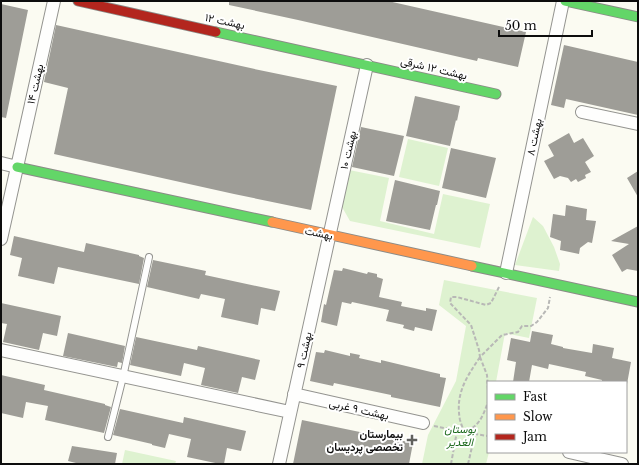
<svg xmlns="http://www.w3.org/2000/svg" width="639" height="465" viewBox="0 0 639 465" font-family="'Libre Baskerville',Vazirmatn,serif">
<rect width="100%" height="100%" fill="#fbfbf2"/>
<path fill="#def2d0" d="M408,139L448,148L439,186L399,177Z
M349,170L389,178L380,221L434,234L443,194L490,204L480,248L350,221L342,207Z
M533,217L543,226L554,247L560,264L559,271L515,265Z
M444,280L537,298L529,338L505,333L496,382H488L489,452L486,464H422L428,435L456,381L466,326L439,305Z
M125,450L176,461L175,464H122Z"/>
<path fill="#9e9d97" d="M229,1H388L526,32L518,67L478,58L477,61L442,53L298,20L229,5Z
M1,4L28,10L6,118L1,117Z
M56,25L259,70L337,86L311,210L234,194L54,154L68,88L44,82Z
M564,45L638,62V115L566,99L564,108L551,105Z
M415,96L460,106L457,121L456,120L450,146L406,136Z
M361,127L404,136L394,176L352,167Z
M569,133L574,143L583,138L594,156L585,162L591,172L585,175L586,178L578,182L576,179L571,182L568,178L560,176L554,179L544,161L554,156L548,145Z
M451,148L496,158L486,198L442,188Z
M638,171V197L627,178Z
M395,180L440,191L437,205H436L430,230L386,221Z
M566,205L587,209L586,220L596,221L592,243L588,242L580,248L579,254L560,250L561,241L550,237L553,214L565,216Z
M638,226V271L627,269L622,272L612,255L629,244L611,241Z
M14,236L84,252L86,243L139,255V256L144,258L139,284L58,267L54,284L18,276L22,258L10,255Z
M153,260L206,271L205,275L280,291L275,311L261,308L258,325L221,317L225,299L201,294L199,299L147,287Z
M343,268L367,274L368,272L377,274V277L383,279L379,297L402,302L401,306L426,311V308L437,310L432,331L415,327L414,331L403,328L404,325L386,321L389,310L352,302L351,304L342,302L337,326L321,322L324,304L326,305L334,270L342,271Z
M1,303L61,316L57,336L43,333L39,350L3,342L7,324L1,323Z
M532,331L553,335L551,344L563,347V348L592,353L593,344L614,348L612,358L631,362L627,384L626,382H602V380L585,376L586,372L549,364L548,369L532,365L529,382H513L516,362L507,360L511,338L530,342Z
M68,333L125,346L122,363L118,362L117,367L63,356Z
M136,337L197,350L198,346L260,360L255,380L242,377L238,393L201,385L205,368L184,363L181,376L130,365Z
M325,350L350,356V353L360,355L359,358L381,363V360L431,372L440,374V377L446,378L440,407L391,397V395L334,383L333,386L310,381L316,352L324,353Z
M1,375L45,385L44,390L105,404V405L111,407L104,433L45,420L48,406L26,402L23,418L1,413Z
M120,409L183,423L184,417L246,431L241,451L227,448L224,464H220L187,457L191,439L169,434L165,448L152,445V444L113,435Z
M302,420L413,443L409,464H293Z
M72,446L117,453L115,464H80L68,461Z"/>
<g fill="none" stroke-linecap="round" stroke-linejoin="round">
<g stroke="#949490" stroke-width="8">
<path id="lane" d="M108,437L123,377L149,257"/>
</g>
<g stroke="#949490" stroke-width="14">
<path id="street" d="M582,112L638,124
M1,163L17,167
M1,239L54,1
M506,273L563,1
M1,350L290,412
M294,394L423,423
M569,452L622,464
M279,464L367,65"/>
</g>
<g stroke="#8b8b87" stroke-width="11">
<path id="fast" d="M565,1L638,17
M216,32L496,94
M17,167L272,222
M472,266L638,302"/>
</g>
<g stroke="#8b8b87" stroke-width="11">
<path id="slow" d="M272,222L472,266"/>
</g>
<g stroke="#8b8b87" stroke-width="11">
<path id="jam" d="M78,1L216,32"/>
</g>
<path stroke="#b8b8b6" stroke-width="2" stroke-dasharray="4 2" stroke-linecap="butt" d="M499,287L491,303L486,305L457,297H451L450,303L471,325L479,350L480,357L502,335L518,332L522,326H531L537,322L548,308L550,297
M480,357C466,378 455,394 460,420C461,424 463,428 464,432C479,427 483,416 488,402
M480,357L487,375L488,390
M434,426L475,434
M451,464L457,431
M468,464L475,434L488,436"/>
<use href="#lane" stroke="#fefefd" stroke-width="6"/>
<use href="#street" stroke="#fefefd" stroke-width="12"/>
<use href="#fast" stroke="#63d668" stroke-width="9"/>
<use href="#slow" stroke="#ff974d" stroke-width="9"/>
<use href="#jam" stroke="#b3261e" stroke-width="9"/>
</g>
<path fill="#60605d" stroke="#fff" stroke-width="1.5" d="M410 434h4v4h4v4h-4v4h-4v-4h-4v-4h4z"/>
<g text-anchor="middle" stroke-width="4" stroke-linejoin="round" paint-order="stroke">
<g font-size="11" fill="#0d0d0d" stroke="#fff">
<text transform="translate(225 21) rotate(12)" y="4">بهشت ۱۲</text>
<text transform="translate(434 68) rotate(13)" y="4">بهشت ۱۲ شرقی</text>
<text transform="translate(35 84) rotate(-77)" y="4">بهشت ۱۴</text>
<text transform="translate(534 137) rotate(-78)" y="4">بهشت ۸</text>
<text transform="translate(348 150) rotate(-77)" y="4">بهشت ۱۰</text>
<text transform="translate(319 233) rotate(12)" y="4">بهشت</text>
<text transform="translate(304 350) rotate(-78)" y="4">بهشت ۹</text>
<text transform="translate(359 409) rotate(13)" y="4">بهشت ۹ غربی</text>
</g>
<g font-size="11" font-style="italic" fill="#1b681b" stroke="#fff">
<text x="460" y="433">بوستان<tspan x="460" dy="13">الغدیر</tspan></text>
</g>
<g font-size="11" font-weight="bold" fill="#0d0d0d" stroke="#fff" text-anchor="end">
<text x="403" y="438">بیمارستان<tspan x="403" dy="13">تخصصی پردیسان</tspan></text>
</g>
</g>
<rect width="639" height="465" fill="none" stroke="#0d0d0d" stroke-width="4"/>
<rect x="487" y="381" width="140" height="72" fill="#ffffff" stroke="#9e9e9e"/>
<rect x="495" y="394" width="20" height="6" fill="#63d668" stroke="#9e9e9e"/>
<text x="523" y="401" font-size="12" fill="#0d0d0d">Fast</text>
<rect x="495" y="414" width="20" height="6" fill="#ff974d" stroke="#9e9e9e"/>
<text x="523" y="421" font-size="12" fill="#0d0d0d">Slow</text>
<rect x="495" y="434" width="20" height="6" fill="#b3261e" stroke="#9e9e9e"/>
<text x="523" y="441" font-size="12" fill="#0d0d0d">Jam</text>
<path d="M499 30v6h93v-6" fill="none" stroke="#0d0d0d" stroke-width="2"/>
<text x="505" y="30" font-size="12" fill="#0d0d0d" stroke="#ffffff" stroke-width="3" paint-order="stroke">50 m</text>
</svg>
